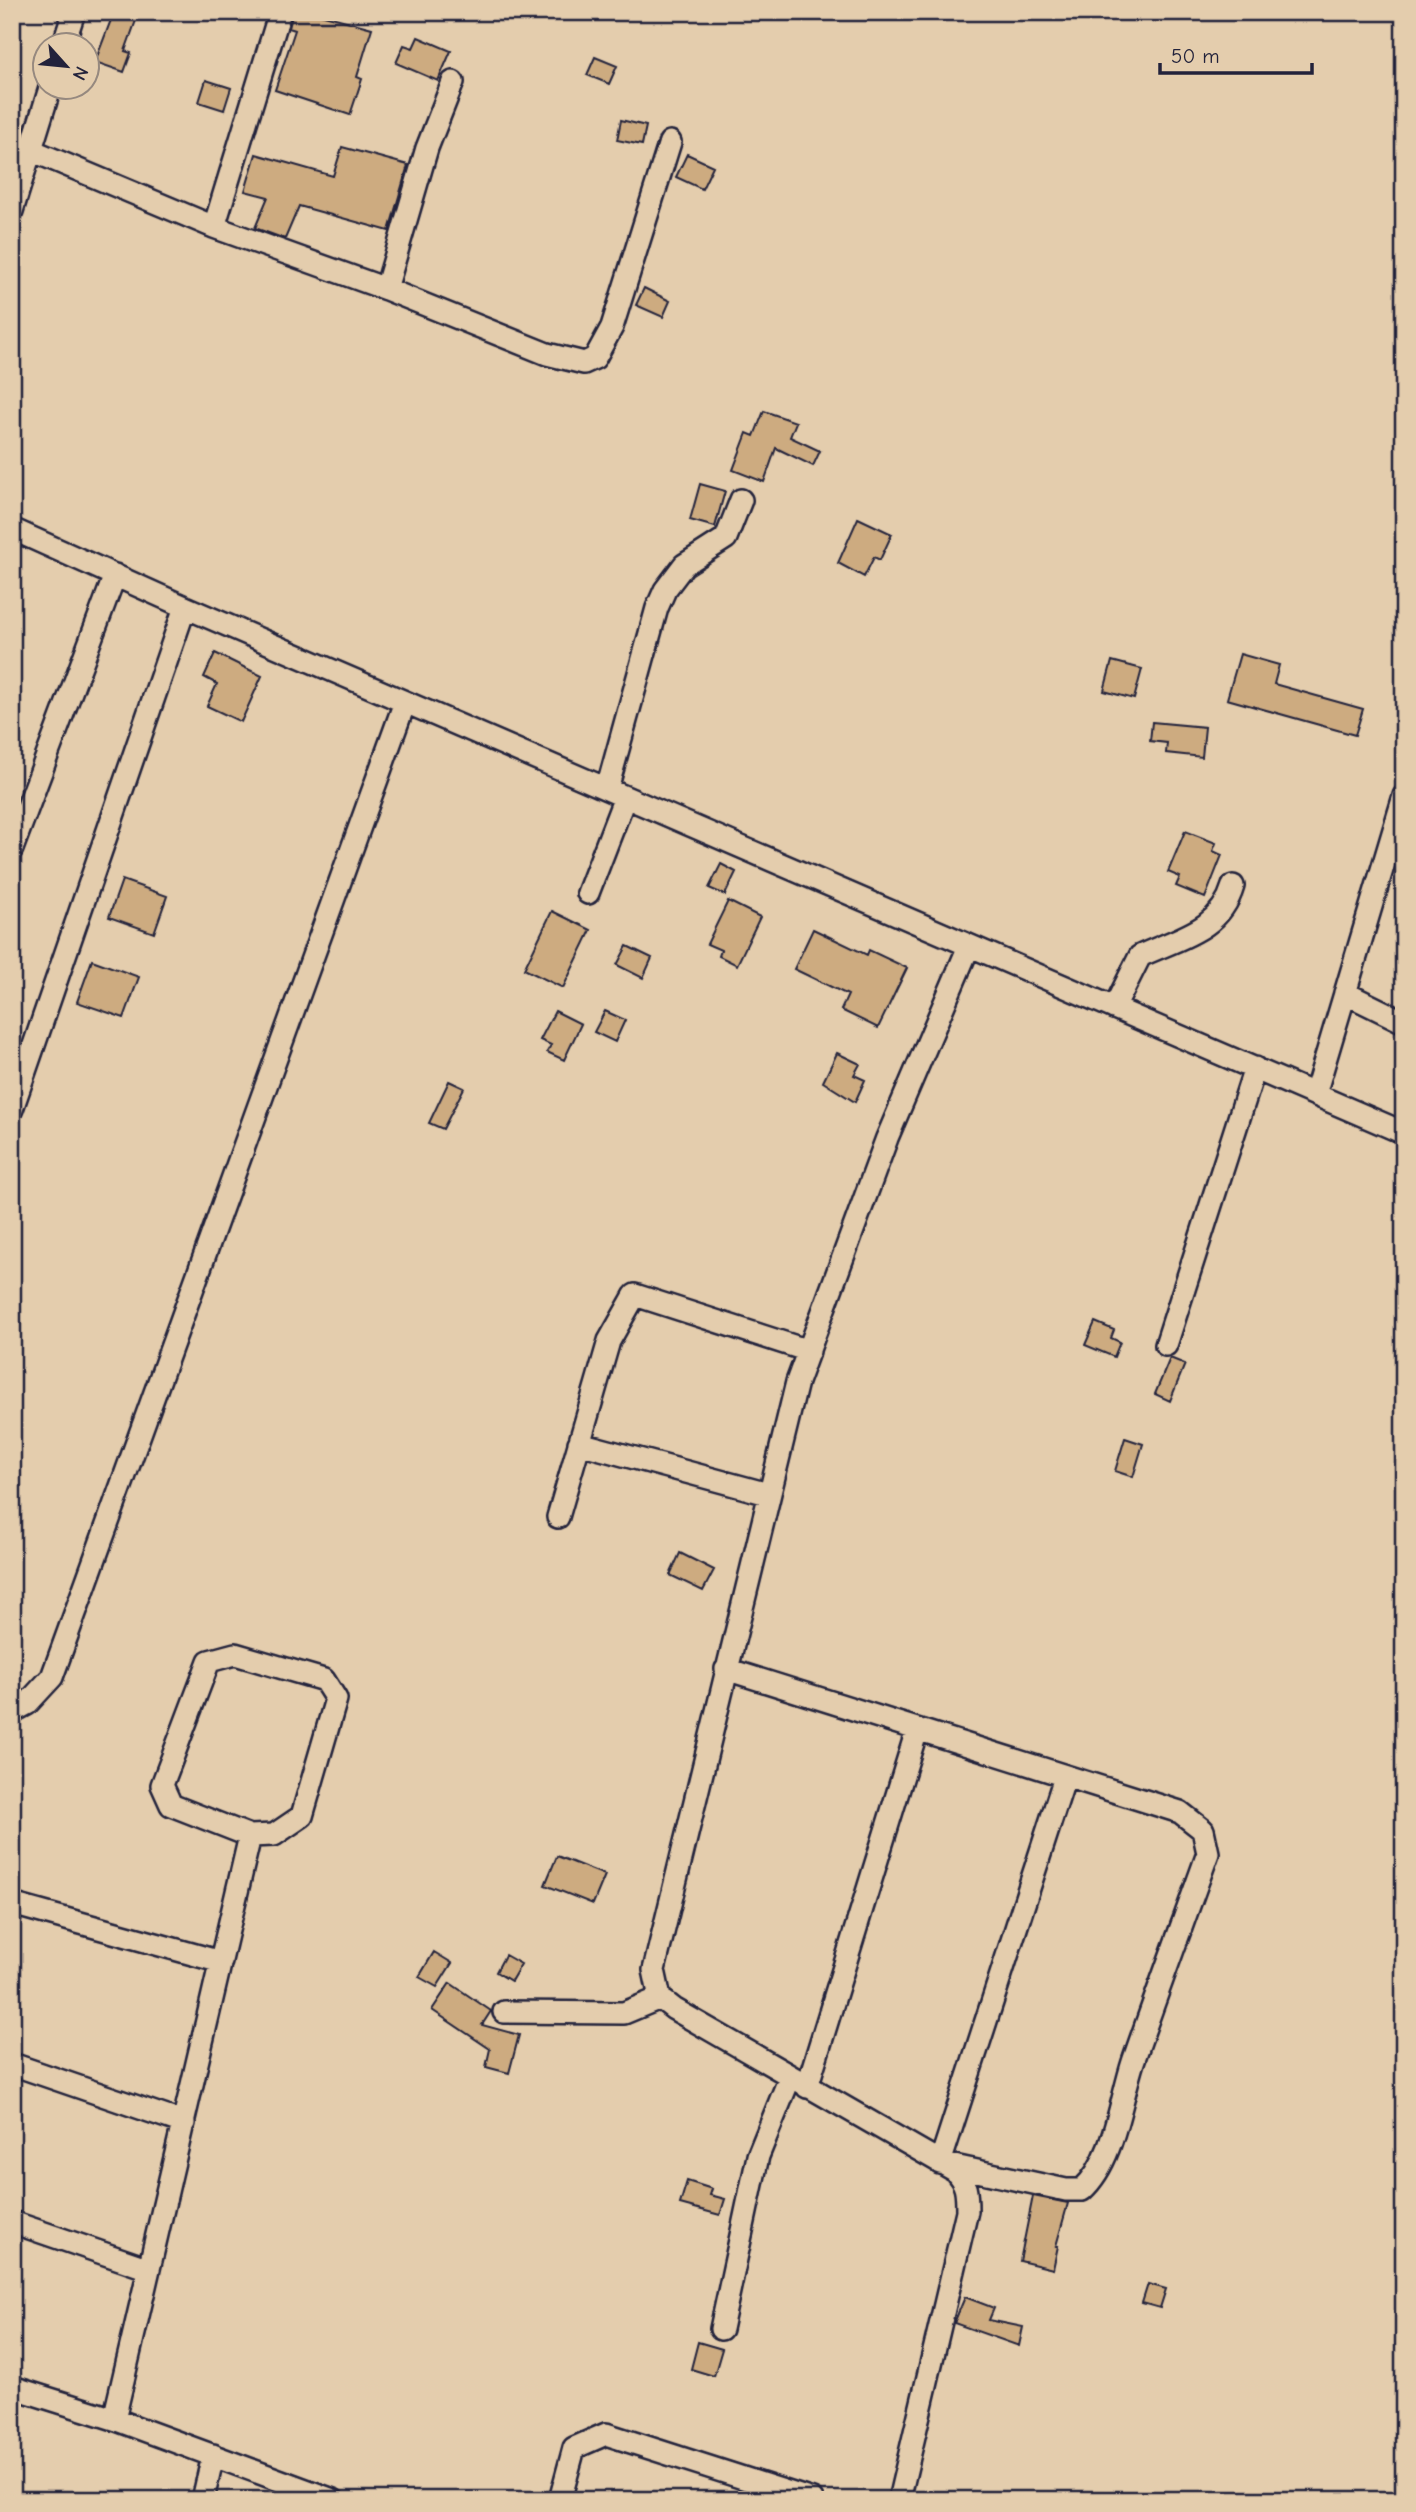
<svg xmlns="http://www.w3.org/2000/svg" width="1416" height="2512" viewBox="0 0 1416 2512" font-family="'Comic Neue',sans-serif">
<rect width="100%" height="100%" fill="#e4cdad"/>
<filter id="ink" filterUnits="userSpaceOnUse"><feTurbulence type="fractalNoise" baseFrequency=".0143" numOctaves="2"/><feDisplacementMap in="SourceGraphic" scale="14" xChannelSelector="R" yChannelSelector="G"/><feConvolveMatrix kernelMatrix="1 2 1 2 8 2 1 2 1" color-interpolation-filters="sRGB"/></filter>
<g filter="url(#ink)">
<path fill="#cdab80" stroke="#22223b" stroke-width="2" d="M114,12H139L125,51L131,53L124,72L95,62Z
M293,12H313L372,28L357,77L362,79L350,115L275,90L295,30L289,28Z
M418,37L451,51L438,81L396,63L404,45L413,48Z
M595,57L617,66L609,84L587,75Z
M206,80L231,88L224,110L199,102Z
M621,120L646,126L642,145L617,140Z
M342,147L408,165L389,231L299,206L285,239L255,228L268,197L245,191L256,154L333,176Z
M687,154L713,166L702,189L676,177Z
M644,288L670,301L663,317L636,305Z
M764,411L796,422L790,437L820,451L813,466L776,448L764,482L733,470L747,433L754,436Z
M700,484L725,491L715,527L690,520Z
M858,518L892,534L880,560L874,557L864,577L838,563Z
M215,653L262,676L241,722L207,706L217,684L204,677Z
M1240,654L1279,665L1274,684L1363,709L1355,735L1227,699Z
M1112,661L1142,669L1134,699L1104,691Z
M1152,722L1205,727L1202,757L1166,753L1167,743L1150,741Z
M1185,831L1216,843L1213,851L1222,855L1205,898L1176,886L1180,877L1168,872Z
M721,864L736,872L725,895L709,888Z
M122,880L167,896L154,933L109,917Z
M728,901L760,917L737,965L719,956L721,950L707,944Z
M552,911L591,930L563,988L524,969Z
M813,929L867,955L869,950L907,968L878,1028L841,1010L848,995L794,969Z
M627,946L652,958L643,978L617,965Z
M92,960L139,977L124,1018L77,1002Z
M555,1011L581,1024L564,1060L547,1052L551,1045L540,1040Z
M605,1011L625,1020L615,1042L594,1032Z
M837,1053L860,1064L854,1075L865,1080L855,1102L823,1082Z
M449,1081L464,1088L443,1129L429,1123Z
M1095,1322L1114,1330L1111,1338L1120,1342L1114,1357L1085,1345Z
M1170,1358L1185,1364L1170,1401L1155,1394Z
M1125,1438L1143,1444L1133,1477L1115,1471Z
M680,1553L714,1570L703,1591L670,1575Z
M557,1856L605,1875L593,1904L545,1885Z
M434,1952L452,1963L437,1987L419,1977Z
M505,1955L521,1964L511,1981L496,1972Z
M450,1983L491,2011L482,2025L519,2035L509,2073L486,2067L490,2049L432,2010Z
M687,2181L712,2189L710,2195L725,2199L720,2215L680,2204Z
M1033,2196L1068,2203L1056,2246H1058L1053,2269L1020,2261Z
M1148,2284L1166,2289L1160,2308L1142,2303Z
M965,2297L994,2308L989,2320L1023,2327L1019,2346L954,2323Z
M698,2342L722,2349L714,2376L691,2369Z"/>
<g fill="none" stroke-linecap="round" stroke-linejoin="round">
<g stroke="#22223b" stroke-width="26">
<path id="minor" d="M63,46L74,12
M31,150L214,227L386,289L547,354L584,363L595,358L612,327L670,142
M12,211L50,88
M214,227L280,12
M386,289L427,148L453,82
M12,529L185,607L1404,1133
M607,789L657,608L665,590L684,565L726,538L741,500
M12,849L115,575
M588,893L625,797
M1345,993L1404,1022
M1114,1008L1140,956C1178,938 1220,931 1233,886
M1315,1094L1404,796
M12,1109L185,607
M1166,1345L1255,1068
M579,1443L768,1494
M558,1517L609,1341L635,1295L809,1351
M235,1654L324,1680L336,1699L302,1816L274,1835L250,1836L171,1805L162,1785L209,1661Z
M726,1669L1180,1812L1203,1830L1208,1853C1183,1923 1157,1992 1133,2062C1120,2102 1114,2161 1082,2190H1066L940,2163L1065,1777
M12,1712L27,1704L52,1677L405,702
M250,1836L114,2419L333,2500
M12,1904L221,1962
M504,2012L624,2013L660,1998
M12,2064L184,2123
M807,2087L917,1730
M12,2222L149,2269
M721,2329L758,2156L790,2077
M12,2387L114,2419
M203,2500L213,2455
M560,2500L574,2448L606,2434L812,2500
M899,2500L967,2211C967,2193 967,2183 954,2170L674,2009L660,1998L654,1970L797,1382L887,1138L969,946"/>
</g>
<use href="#minor" stroke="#e4cdad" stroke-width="21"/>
</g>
</g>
<rect width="1416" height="2512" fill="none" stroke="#e4cdad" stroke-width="42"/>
<rect x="21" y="21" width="1374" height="2470" fill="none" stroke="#22223b" stroke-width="2.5" filter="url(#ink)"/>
<g transform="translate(66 66) rotate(117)"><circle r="33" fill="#e4cdad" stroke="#96897f" stroke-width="2"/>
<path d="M0-5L12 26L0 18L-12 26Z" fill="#22223b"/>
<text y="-10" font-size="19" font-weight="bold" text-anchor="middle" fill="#22223b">N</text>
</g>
<path d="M1160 63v10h152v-10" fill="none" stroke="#22223b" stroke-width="3.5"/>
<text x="1171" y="63" font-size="21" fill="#22223b" stroke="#e4cdad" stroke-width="5" paint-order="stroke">50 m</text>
</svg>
